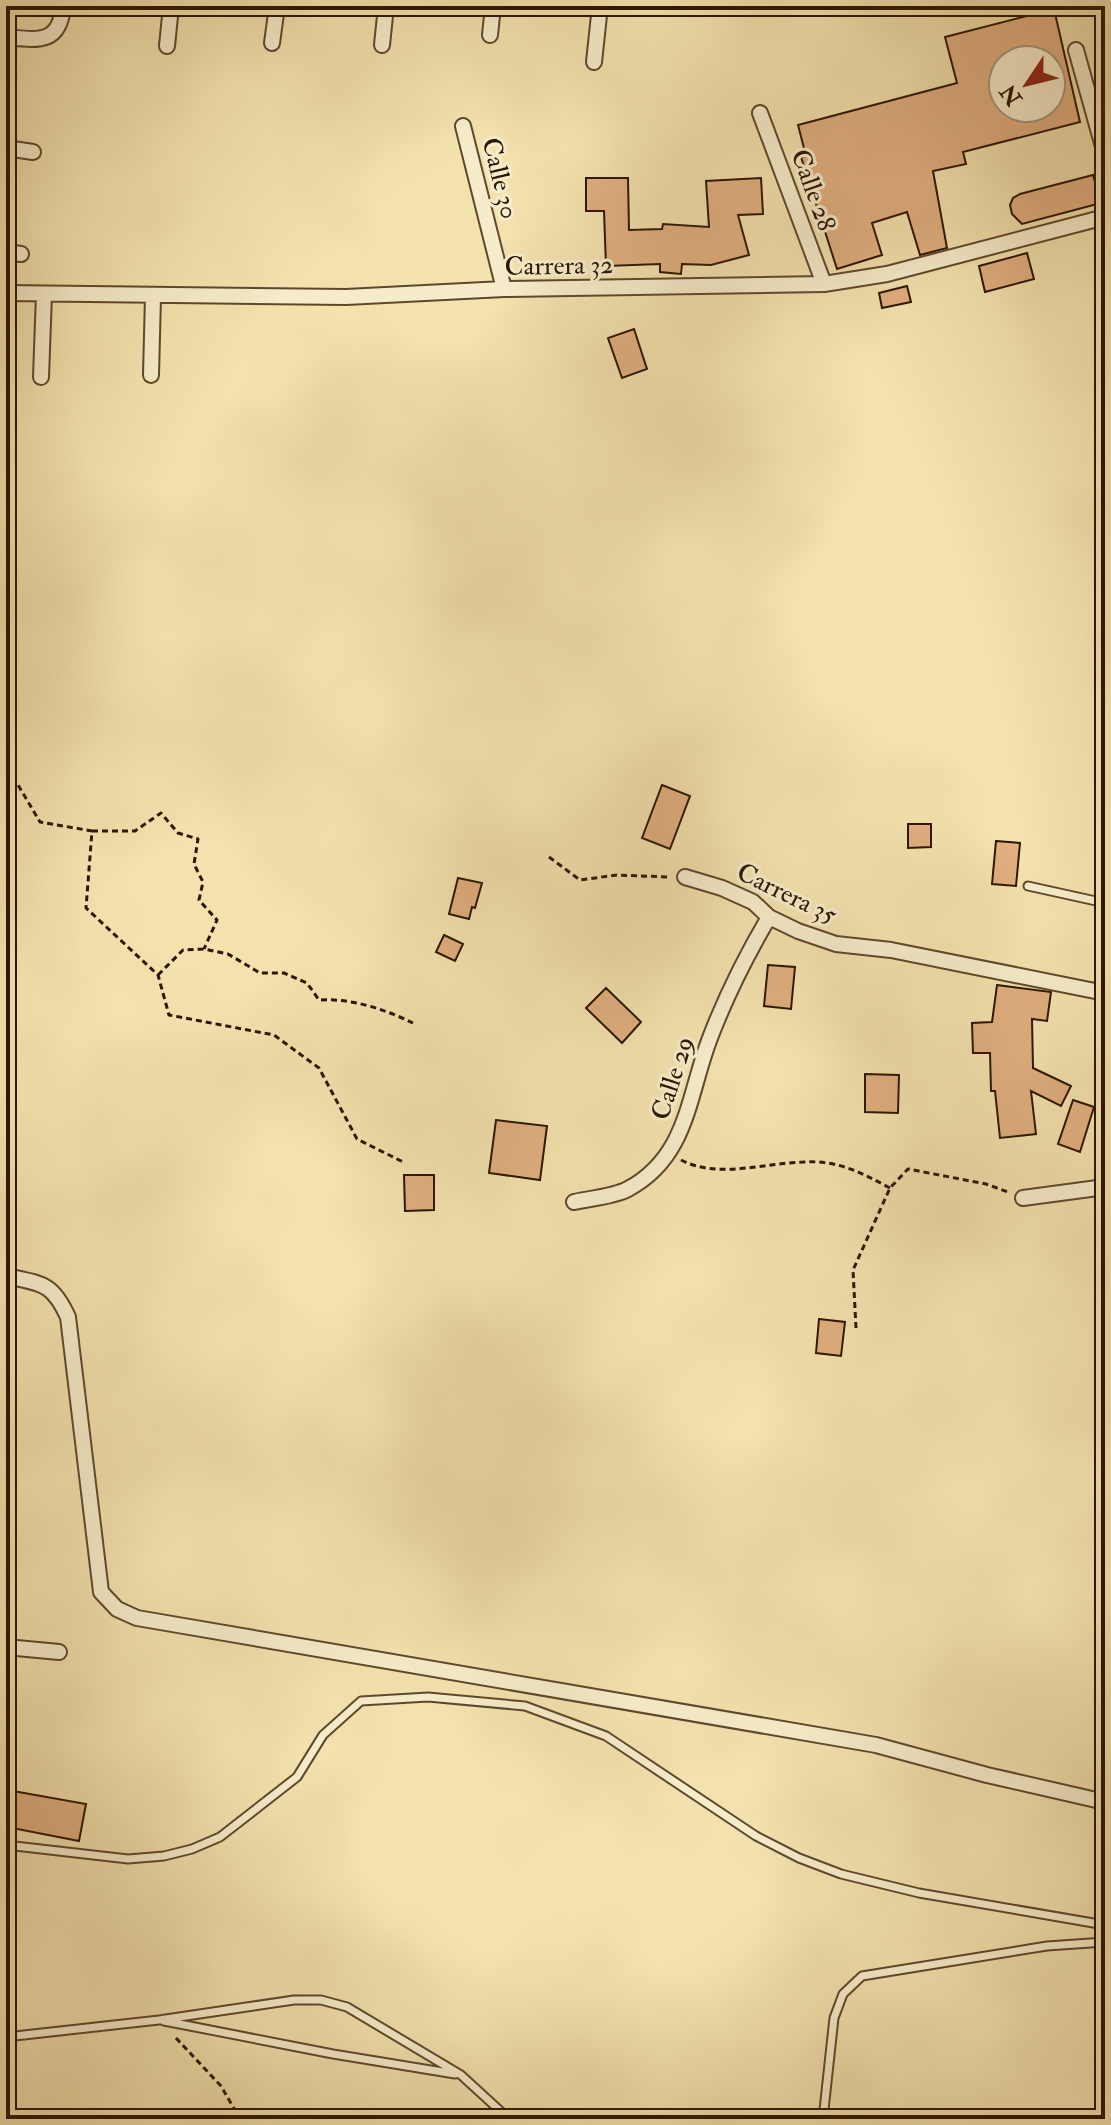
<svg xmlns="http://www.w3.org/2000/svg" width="1111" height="2125" viewBox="0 0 1111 2125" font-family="'IM FELL Double Pica',serif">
<rect width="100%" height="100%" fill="#f3e2ae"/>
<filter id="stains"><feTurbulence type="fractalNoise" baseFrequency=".0025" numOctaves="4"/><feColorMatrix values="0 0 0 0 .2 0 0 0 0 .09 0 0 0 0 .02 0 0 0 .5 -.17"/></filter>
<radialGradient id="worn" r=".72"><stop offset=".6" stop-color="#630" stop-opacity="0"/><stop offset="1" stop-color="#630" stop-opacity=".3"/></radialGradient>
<path fill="#e1af80" stroke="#2c1500" stroke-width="2" fill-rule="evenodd" d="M1054,9L1080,122L963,152L966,164L933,171L947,248L920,255L907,212L872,223L882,255L837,269L801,157L806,156L798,125L957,83L945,37ZM1003,60H1051V108H1003Z
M1093,175L1101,203L1022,224L1012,214L1010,205L1013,198L1020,194Z
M586,178H628L629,230L662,229L663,224L709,227L706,181L761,178L763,214L738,215L749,255L711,265L682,264L681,274L660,272V264L606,266L604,211H586Z
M1027,253L1034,279L985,292L979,266Z
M907,286L911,302L882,308L879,293Z
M634,329L647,369L622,378L608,338Z
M662,785L690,796L670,849L642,838Z
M908,824H931V847L908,848Z
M996,841L1020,843L1016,886L992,884Z
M458,878L482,883L475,908L472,907L469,919L449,914Z
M444,935L463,944L455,961L436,952Z
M768,965L795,967L791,1009L764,1006Z
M997,985L1051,992L1047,1021L1032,1019L1033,1068L1071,1086L1061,1106L1031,1091L1036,1134L1000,1138L995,1091H991L990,1053H973L972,1023L992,1022Z
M606,988L641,1022L622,1043L586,1008Z
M865,1074L899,1075L898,1113L865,1112Z
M1073,1100L1094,1107L1080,1152L1058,1144Z
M496,1120L547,1126L540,1180L489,1173Z
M404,1175H434V1210L405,1211Z
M819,1319L845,1322L841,1356L816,1353Z
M13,1791L86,1804L79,1841L7,1827Z"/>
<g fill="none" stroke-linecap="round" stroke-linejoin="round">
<g stroke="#5e482c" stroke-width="11">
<path id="lane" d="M1028,886L1105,903
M6,1845L128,1859L164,1856L192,1849L220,1837L297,1777L323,1735L361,1701L428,1697L525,1706L606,1736L756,1836L799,1858L841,1874L919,1893L1105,1925
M164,2021L333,2054L455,2074
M6,2037L159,2020L294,2000H321L347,2007L461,2075L509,2119
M823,2119L834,2018L843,1994L862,1976L1047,1946L1105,1942"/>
</g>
<g stroke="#5e482c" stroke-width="18">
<path id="street" d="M490,35L493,6
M6,37C37,40 60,45 63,6
M272,43L277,6
M382,45L386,6
M167,46L171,6
M1076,50L1105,154
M594,62L600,6
M760,113L824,284
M463,126L504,289
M6,148L33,152
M6,252L21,254
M6,293L346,297L504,289L824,284L887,274L1105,217
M151,375L153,296
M41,377L44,294
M685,877L722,888L753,902L769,917L798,931L836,944L891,950L1105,993
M1023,1198L1105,1187
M574,1202C591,1198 613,1197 628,1189C688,1157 688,1095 710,1038C726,996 746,956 769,917
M6,1276C42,1284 52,1282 68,1317L101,1592L117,1609L137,1618L876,1745L987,1775L1105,1802
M6,1647L59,1652"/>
</g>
<path stroke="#2c1500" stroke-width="3" stroke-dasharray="6 4" stroke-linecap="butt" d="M8,768L40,822L92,831L86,908L158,975L169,1015L274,1035L319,1068L357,1139L403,1162
M92,831H135L161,813L178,833L198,839L194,864L203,882L199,900L217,920L204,949
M549,857L580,880L617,875L670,877
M158,975L183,950L204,949L228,954L260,973H284L307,983L319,1000C351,998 384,1009 413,1023
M681,1160C717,1179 765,1163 803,1162C838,1160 860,1172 890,1188
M856,1328L853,1270L890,1188L908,1169L986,1184L1008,1192
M176,2038L221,2086L240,2119"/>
<use href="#lane" stroke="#f7ecca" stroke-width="7"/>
<use href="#street" stroke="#f7ecca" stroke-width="14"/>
</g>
<g text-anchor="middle" stroke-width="6" stroke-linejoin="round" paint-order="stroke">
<g font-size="26" fill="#2c1500" stroke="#f7ecca">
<text transform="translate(501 178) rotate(76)" y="9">Calle 30</text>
<text transform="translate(814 190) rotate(70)" y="9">Calle 28</text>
<text transform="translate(559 265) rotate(-1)" y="9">Carrera 32</text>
<text transform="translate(787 893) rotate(26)" y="9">Carrera 35</text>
<text transform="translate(672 1078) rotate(-72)" y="9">Calle 29</text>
</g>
</g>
<rect width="1111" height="2125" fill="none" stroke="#f3e2ae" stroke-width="32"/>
<rect x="8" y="8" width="1095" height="2109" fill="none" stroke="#2c1500" stroke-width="4"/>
<rect x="16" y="16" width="1079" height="2093" fill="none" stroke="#2c1500" stroke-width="2"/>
<g transform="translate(1027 84) rotate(235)"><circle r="38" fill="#f7ecca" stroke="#a69679" stroke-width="2"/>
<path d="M0-6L14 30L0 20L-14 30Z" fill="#8f2418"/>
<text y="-12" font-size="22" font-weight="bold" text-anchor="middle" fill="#2c1500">N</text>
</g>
<rect width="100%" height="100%" filter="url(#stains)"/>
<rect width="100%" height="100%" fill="url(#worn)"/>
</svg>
